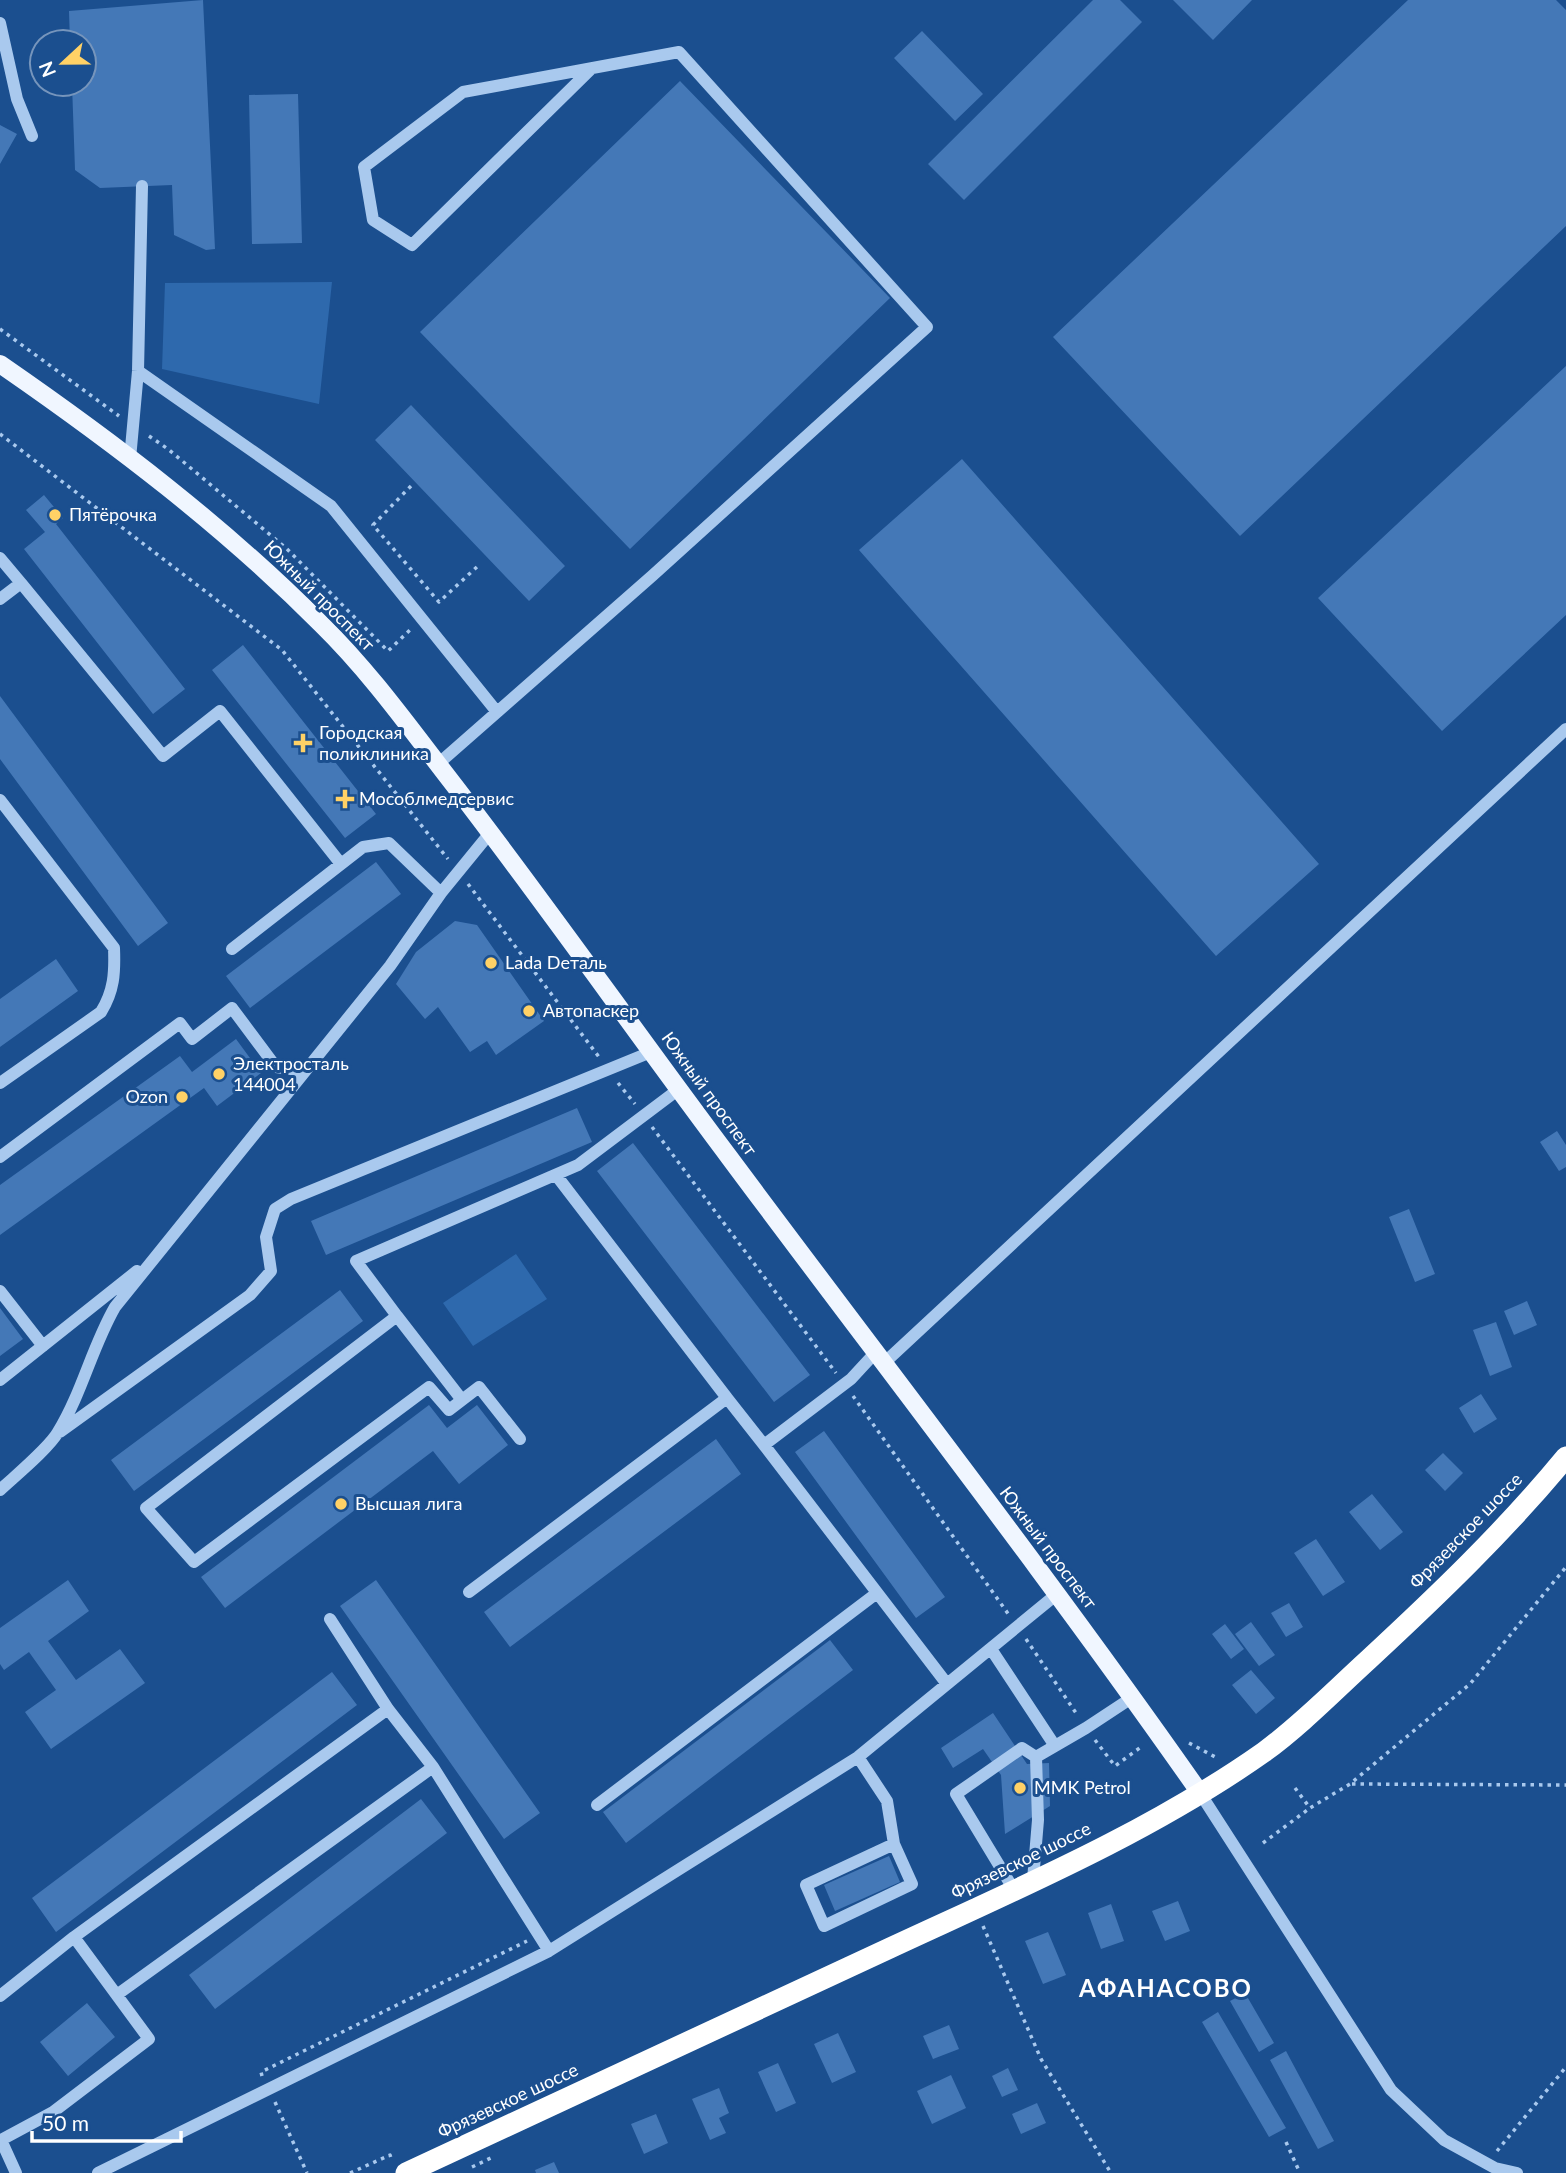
<svg xmlns="http://www.w3.org/2000/svg" width="1566" height="2173" viewBox="0 0 1566 2173" font-family="Lato,sans-serif">
<rect width="100%" height="100%" fill="#1b4f8f"/>
<path fill="#2e69ad" d="M332,282L319,404L162,369L165,283Z
M516,1254L547,1299L473,1346L443,1303Z"/>
<path fill="#4478b7" d="M203,0L215,249L206,250L174,235L172,185L100,188L75,170L72,84H84V42H70L69,11Z
M1093,0H1120L1142,22L964,200L928,164Z
M1173,0H1252L1213,40Z
M1408,0H1556L1566,10V226L1240,536L1053,337Z
M922,31L983,94L955,121L894,58Z
M680,81L890,298L630,549L420,332Z
M298,94L302,243L252,244L249,95Z
M0,125L17,134L0,164Z
M1566,366V615L1442,731L1318,598Z
M411,405L565,566L529,601L375,440Z
M962,459L1319,864L1216,956L859,550Z
M44,495L63,518L56,524L185,689L153,714L24,549L45,532L26,510Z
M243,645L376,814L345,838L212,670Z
M0,696L168,923L138,946L0,759Z
M376,862L401,894L250,1008L226,976Z
M455,921L477,925L544,1021L496,1055L487,1041L470,1052L438,1007L425,1019L396,984L416,952Z
M56,959L78,991L0,1047V999Z
M236,1039L261,1073L217,1106L204,1088L0,1235V1185L180,1056L192,1072Z
M577,1108L592,1142L326,1255L311,1221Z
M1557,1131L1566,1145V1167L1559,1171L1540,1142Z
M633,1143L810,1375L774,1402L597,1171Z
M1409,1209L1435,1274L1415,1282L1389,1217Z
M340,1290L363,1321L134,1491L111,1460Z
M1527,1301L1537,1325L1514,1335L1504,1311Z
M0,1308L23,1339L0,1356Z
M1496,1322L1512,1367L1490,1376L1473,1330Z
M1481,1394L1497,1419L1474,1433L1459,1408Z
M429,1405L447,1428L477,1405L508,1445L459,1484L433,1451L225,1608L201,1577Z
M824,1431L945,1597L916,1618L795,1452Z
M716,1439L741,1474L510,1647L484,1612Z
M1443,1453L1463,1473L1445,1491L1425,1470Z
M1372,1494L1403,1532L1380,1550L1349,1512Z
M1316,1539L1345,1582L1323,1596L1294,1553Z
M68,1580L89,1611L48,1641L76,1680L120,1649L145,1683L51,1749L25,1712L56,1690L29,1652L4,1670L0,1664V1628Z
M376,1580L540,1813L504,1839L340,1606Z
M1289,1603L1303,1627L1286,1637L1271,1613Z
M1251,1622L1275,1655L1259,1666L1235,1634Z
M1225,1624L1244,1649L1231,1659L1212,1634Z
M830,1640L853,1670L626,1843L603,1812Z
M1251,1670L1275,1698L1256,1714L1232,1685Z
M332,1672L357,1705L56,1932L32,1898Z
M993,1713L1027,1764L1049,1763L1050,1806L1005,1834L1001,1775L983,1749L953,1768L941,1748Z
M421,1799L447,1833L215,2009L189,1975Z
M889,1856L900,1882L835,1911L824,1885Z
M1178,1901L1190,1931L1165,1941L1152,1911Z
M1111,1904L1124,1941L1101,1949L1088,1913Z
M1048,1932L1066,1975L1043,1984L1025,1941Z
M1245,1993L1274,2043L1259,2052L1230,2001Z
M87,2003L115,2037L68,2076L40,2042Z
M1218,2012L1286,2128L1269,2137L1202,2022Z
M949,2025L959,2049L933,2059L923,2036Z
M838,2033L856,2072L832,2083L814,2044Z
M1286,2051L1334,2141L1318,2149L1270,2060Z
M778,2063L796,2103L776,2112L758,2072Z
M1008,2068L1018,2090L1002,2097L992,2076Z
M951,2075L966,2108L932,2124L917,2091Z
M719,2088L729,2113L719,2118L726,2133L710,2140L692,2099Z
M1037,2103L1046,2123L1021,2134L1012,2114Z
M656,2114L668,2143L644,2154L631,2124Z
M554,2162L559,2173H536L535,2170Z"/>
<g fill="none" stroke-linecap="round" stroke-linejoin="round">
<path stroke="#a9c9ee" stroke-width="3.5" stroke-dasharray="3.5 5" stroke-linecap="butt" d="M0,329L119,416
M0,434L282,650L448,859
M149,436L168,449L286,548L388,651L412,628
M411,486L373,525L439,602L479,565
M468,884L599,1057
M618,1083L635,1104
M652,1127L836,1373
M853,1396L1009,1615
M1026,1639L1078,1716
M1095,1740L1115,1766L1141,1747
M1189,1743L1219,1759
M1352,1784L1566,1785
M1295,1788L1310,1808L1350,1784L1470,1684L1566,1567
M1263,1843L1310,1808
M983,1926L1041,2059L1111,2173
M262,2076L261,2072L527,1941
M275,2102L307,2173
M1286,2142L1300,2173
M1497,2151L1566,2067
M472,2167L495,2156
M350,2173L390,2155L392,2161"/>
<path stroke="#a9c9ee" stroke-width="12" d="M0,23L17,99L32,136
M138,371L331,506L497,712
M130,459L138,371L142,186
M0,558L21,583L0,599
M21,583L163,756L220,711L341,864
M438,764L652,576L927,327L679,52L463,92L364,167L373,220L412,245L592,68
M0,800L114,948C115,973 114,991 101,1012L0,1083
M232,949L363,847L389,843L441,893
M0,1157L180,1023L192,1039L232,1008L276,1067L305,1071
M556,1175L727,1398
M0,1291L43,1346
M397,1316L462,1400
M883,1364L1566,729
M0,1380L137,1271
M60,1432L250,1295L271,1271L266,1237L275,1209L291,1199L651,1052
M520,1439L479,1387L449,1410L429,1387L194,1562L146,1508L397,1316L356,1261L578,1165L679,1089
M764,1445L947,1684
M0,1490C15,1476 49,1448 58,1432C82,1393 92,1347 115,1307L390,966L441,893L490,833
M469,1592L727,1398L764,1445L851,1379L875,1353
M330,1619L388,1709L433,1767L549,1951
M991,1649L1055,1746
M858,1757L887,1801L894,1844L912,1884L824,1926L806,1885L894,1844
M1200,1793L1391,2090L1444,2140L1495,2168L1517,2173
M597,1805L877,1593
M1033,1880L1038,1820L1036,1757L1086,1728L1133,1697
M1014,1890L956,1794L1022,1748L1036,1757
M118,1994L433,1767
M0,1996L74,1937L388,1709
M16,2173L1,2140L53,2112L149,2039L74,1937
M98,2173L549,1951L858,1757L1057,1594"/>
<path stroke="#f0f6ff" stroke-width="18" d="M0,364C113,442 225,527 322,625C371,673 412,731 454,785C548,907 636,1033 729,1157C886,1368 1049,1577 1200,1793"/>
<path stroke="#fff" stroke-width="21" d="M406,2173C567,2098 729,2023 890,1948C1017,1889 1149,1833 1264,1752C1301,1725 1334,1691 1368,1660C1437,1596 1506,1530 1566,1457"/>
</g>
<g fill="#ffd166" stroke="#1b4f8f" stroke-width="2.5">
<circle cx="55" cy="515" r="7"/>
<path d="M299.5 732.5h7v7h7v7h-7v7h-7v-7h-7v-7h7z"/>
<path d="M341.5 788.5h7v7h7v7h-7v7h-7v-7h-7v-7h7z"/>
<circle cx="491" cy="963" r="7"/>
<circle cx="529" cy="1011" r="7"/>
<circle cx="219" cy="1074" r="7"/>
<circle cx="182" cy="1097" r="7"/>
<circle cx="341" cy="1504" r="7"/>
<circle cx="1020" cy="1788" r="7"/>
</g>
<g text-anchor="middle" stroke-width="6" stroke-linejoin="round" paint-order="stroke">
<g font-size="18" fill="#fff" stroke="#1b4f8f" text-anchor="start">
<text x="69" y="521">Пятёрочка</text>
<text x="319" y="739">Городская<tspan x="319" dy="21">поликлиника</tspan></text>
<text x="359" y="805">Мособлмедсервис</text>
<text x="505" y="969">Lada Dеталь</text>
<text x="543" y="1017">Автопаскер</text>
<text x="233" y="1070">Электросталь<tspan x="233" dy="21">144004</tspan></text>
<text x="168" y="1103" text-anchor="end">Ozon</text>
<text x="355" y="1510">Высшая лига</text>
<text x="1034" y="1794">MMK Petrol</text>
</g>
<g font-size="18" fill="#fff" stroke="#1b4f8f">
<text transform="translate(319 596) rotate(45)" y="6">Южный проспект</text>
<text transform="translate(709 1094) rotate(54)" y="6">Южный проспект</text>
<text transform="translate(1466 1531) rotate(-46)" y="6">Фрязевское шоссе</text>
<text transform="translate(1048 1548) rotate(53)" y="6">Южный проспект</text>
<text transform="translate(1021 1861) rotate(-26)" y="6">Фрязевское шоссе</text>
<text transform="translate(508 2101) rotate(-25)" y="6">Фрязевское шоссе</text>
</g>
<g font-size="24" font-weight="bold" letter-spacing="2" fill="#fff" stroke="#1b4f8f">
<text x="1166" y="1997">АФАНАСОВО</text>
</g>
</g>
<g transform="translate(63 63) rotate(248)"><circle r="33" fill="#1b4f8f" stroke="#7695bc" stroke-width="2"/>
<path d="M0-5L12 26L0 18L-12 26Z" fill="#ffd166"/>
<text y="-10" font-size="19" font-weight="bold" text-anchor="middle" fill="#ffffff">N</text>
</g>
<path d="M32 2131v10h149v-10" fill="none" stroke="#ffffff" stroke-width="3.5"/>
<text x="42" y="2131" font-size="21" fill="#ffffff" stroke="#1b4f8f" stroke-width="5" paint-order="stroke">50 m</text>
</svg>
